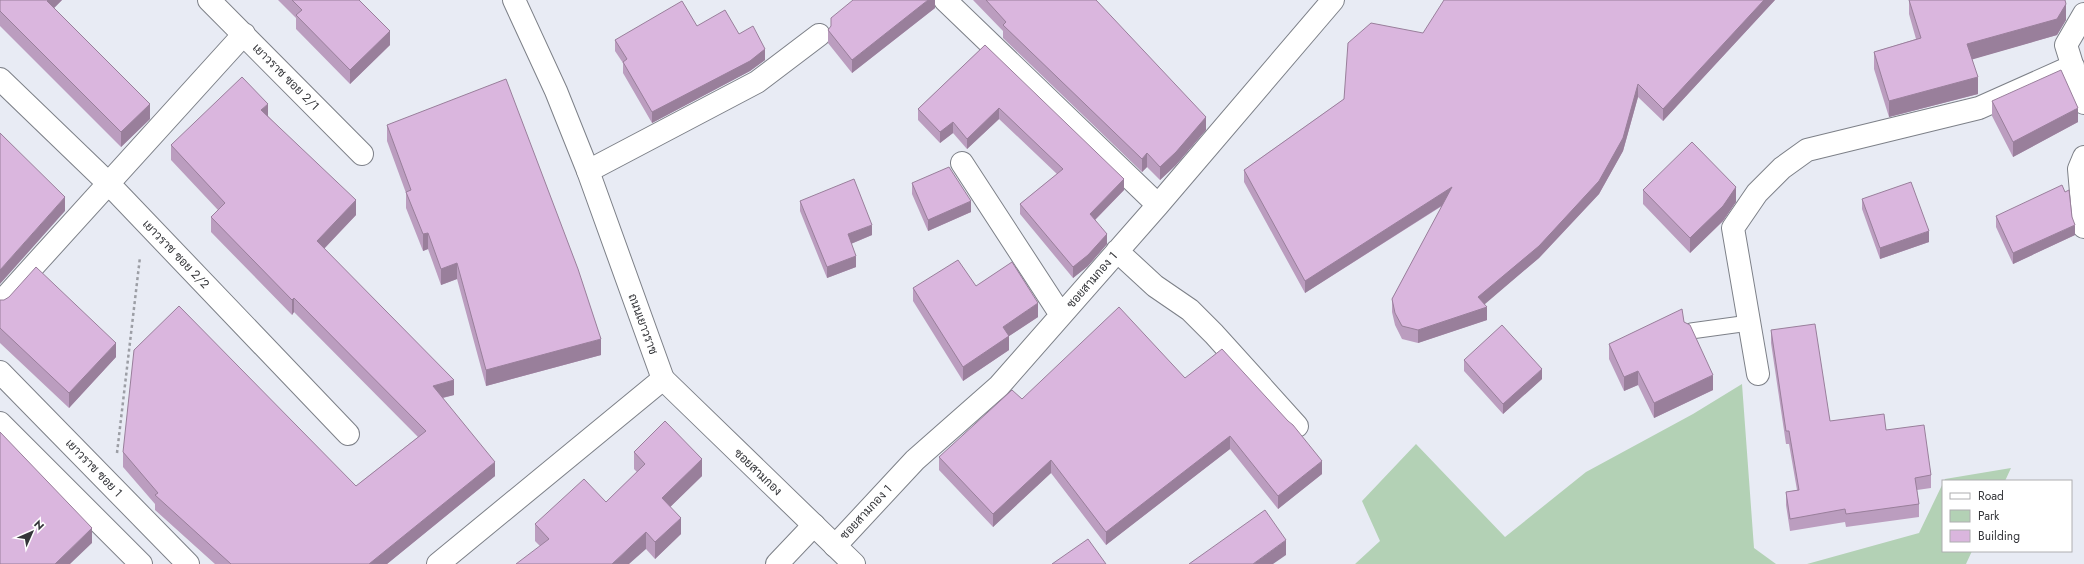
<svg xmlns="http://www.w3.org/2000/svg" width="2084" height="564" viewBox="0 0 2084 564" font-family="Jost,Sarabun,sans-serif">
<rect width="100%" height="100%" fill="#e8ebf4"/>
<path fill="#b3d1b5" d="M1742,384L1754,548L1776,564H1355L1380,541L1362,501L1416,444L1505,537L1586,472L1693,414Z
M2011,468L2005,481H1944L1945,479Z
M1943,483V551H1972L1966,564H1807L1919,533Z"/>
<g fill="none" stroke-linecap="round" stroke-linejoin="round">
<g stroke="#7d8088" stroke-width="17">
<path id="service" d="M1691,331L1749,323"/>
</g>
<g stroke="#7d8088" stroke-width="24">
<path id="minor" d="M209,0L362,154
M945,0L1158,205
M2084,14L2066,45L2084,103
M0,79L109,184L348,434
M2084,157L2079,169L2084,227
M962,163L1061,315
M588,171L757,82L819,35
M1117,251L1155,286L1190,310L1214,334L1297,426
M0,303L244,34
M0,372L188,564
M1758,374L1733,228L1757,193L1782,168L1807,150L1979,108L2073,66
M0,423L141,564
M835,546L915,460L999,386L1158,205L1333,0
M777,564L814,525"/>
</g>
<g stroke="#7d8088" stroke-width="24">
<path id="tertiary" d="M663,379L854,564"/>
</g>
<g stroke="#7d8088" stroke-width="24">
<path id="secondary" d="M438,564L663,379L588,171L556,91L514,0"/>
</g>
<path stroke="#9c9ea5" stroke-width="2.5" stroke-dasharray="3 3" stroke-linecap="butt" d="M117,453L140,257"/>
<use href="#service" stroke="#fff" stroke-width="15"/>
<use href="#minor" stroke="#fff" stroke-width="22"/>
<use href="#tertiary" stroke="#fff" stroke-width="22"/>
<use href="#secondary" stroke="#fff" stroke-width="22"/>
</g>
<path fill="#bb9dbf" d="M0,0H62L54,8L150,119L121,147L0,26Z
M278,0H359L390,45L350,84L296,29V18Z
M935,0V8L852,73L828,43V30Z
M973,0H1096L1206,130L1176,165L1160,180L1147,167L1142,172L1003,38V31Z
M1775,0L1663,121L1638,97L1623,151L1599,194L1539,258L1484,304L1487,320L1418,343L1402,339L1395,325L1392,312V299L1442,206L1305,293L1244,182V170L1344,99L1423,33Z
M1909,0H2065L2066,20L2057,35L1972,59L1978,94L1889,117L1874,69V52L1916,39L1909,14Z
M697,26L739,34L765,60L750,71L652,123L623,73V63L615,51V40Z
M985,45L1124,190L1095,220L1107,244L1088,266L1073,278L1020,214V204L1057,174L999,119L967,149L953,133L940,143L918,120V109Z
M1992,101L2078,122L2013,157L1992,116Z
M268,116L356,215L324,249L454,395L443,398L495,476L387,564H215L155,510V504L123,467V452L356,486L418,437L294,312L292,315L211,232V217L218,210L171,160V145Z
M387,125L601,355L486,386L457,279L441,285L428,249L423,251L406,208V193L387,141Z
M912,183L971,212L928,231L912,194Z
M1643,190L1736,202L1723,221L1690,253L1643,204Z
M1862,199L1929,242L1880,259L1862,209Z
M800,201L872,235L851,244L856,267L827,278L800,211Z
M1996,216L2075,235L2013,264L1996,227Z
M976,286L1038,317L1009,336V350L963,381L913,301V288Z
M0,300L116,357L69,408L0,343Z
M1684,322L1713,390L1654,418L1638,385L1624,391L1609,359V344Z
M1771,330L1830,421L1886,430L1931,475V488L1917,490L1919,504V517L1846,527L1845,522L1790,531L1786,505V492L1797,490L1789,444H1786L1771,343Z
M1464,360L1542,379L1503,414L1464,371Z
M1185,378L1322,474L1278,509L1230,449L1106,545L1051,473L993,527L939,470V457L1022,399Z
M634,452L702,476L670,507L681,534L655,559L646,549L540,546L535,541V524L606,502L637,472L634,469Z"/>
<path fill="#997f9b" d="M48,0H62L47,15V1Z
M928,0H935V8L852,73V60Z
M1764,0H1775L1663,121V109Z
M2066,4V20L2057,35L1967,61V44Z
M390,31V45L350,84V70Z
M765,49V60L750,71L652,123V112Z
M1978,77V94L1889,117V101Z
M1638,84V97L1623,151L1599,194L1539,258L1478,310V297Z
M150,104V119L121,147V132Z
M268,104V118L261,110Z
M999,108V119L967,149V139Z
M2078,108V122L2013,157V142Z
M1206,117V130L1176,165L1160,180V167Z
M953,122V133L940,143V132Z
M1147,153V167L1142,172V159Z
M1124,179V190L1090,225V214Z
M1452,187V199L1305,293V281Z
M1736,187V202L1723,221L1690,253V238Z
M65,197V211L0,284V270Z
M356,200V215L317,256V241Z
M971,201V212L928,231V220Z
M872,225V235L848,245V234Z
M2075,225V235L2013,264V253Z
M1929,231V242L1880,259V248Z
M428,233V249L423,251V234Z
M1107,234V244L1088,266L1073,278V267Z
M856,256V267L827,278V267Z
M457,263V279L441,285V269Z
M294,298V312L292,315V300Z
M1038,303V317L1003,340V327Z
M1487,307V320L1418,343V330Z
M1009,336V350L963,381V367Z
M601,339V355L486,386V370Z
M116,343V357L69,408V393Z
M1542,369V379L1503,414V404Z
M1638,371V385L1624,391V377Z
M1713,375V390L1654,418V403Z
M454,380V395L433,400V386Z
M1230,436V449L1106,545V532Z
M702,459V476L662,515V498Z
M1051,460V473L993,527V514Z
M1322,461V474L1278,509V496Z
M495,462V476L387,564H369Z
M681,518V534L655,559V542Z
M92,528V543L70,564H55Z
M646,532V549L629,564H612Z
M1286,540V555L1273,564H1253Z"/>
<path fill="#dab6de" stroke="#997f9b" d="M0,0H48L47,1L150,104L121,132L0,11Z
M292,0H359L390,31L350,70L296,15L302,10Z
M853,0H928L852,60L828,30L831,26V18Z
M986,0H1096L1206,117L1176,152L1160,167L1147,153L1142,159L1003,25L1006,22Z
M1444,0H1764L1663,109L1638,84L1623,138L1599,181L1539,246L1478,297L1487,307L1418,330L1402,326L1395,313L1392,299L1452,187L1305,281L1244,170L1344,99L1348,43L1371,23L1423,33Z
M1909,0H2065L2066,4L2057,19L1967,44L1978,77L1889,101L1874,52L1921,38Z
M682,1L697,26L725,10L739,34L753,26L765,49L750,61L652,112L623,62L627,59L615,40Z
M985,45L1124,179L1090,214L1107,234L1088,255L1073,267L1020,204L1063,169L999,108L967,139L953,122L940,132L918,109Z
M2061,70L2078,108L2013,142L1992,101Z
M242,77L268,104L261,110L356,200L317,241L454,380L433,386L495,462L369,564H231L155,495L158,493L123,452L134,350L179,306L356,486L426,431L294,298L292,300L211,217L225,203L171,145Z
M506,79L578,269L601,339L486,370L457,263L441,269L428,233L423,234L406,192L411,190L387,125Z
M0,133L65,197L0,270Z
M1692,142L1736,187L1723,206L1690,238L1643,190Z
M949,167L971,201L928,220L912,183Z
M854,179L872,225L848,234L856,256L827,267L800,201Z
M1911,182L1929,231L1880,248L1862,199Z
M2062,185L2065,192L2069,190L2072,217L2075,225L2013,253L1996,216Z
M958,260L976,286L1012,262L1038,303L1003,327L1009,336L963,367L913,288Z
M36,267L116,343L69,393L0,328V300H4L9,297Z
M1119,307L1185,378L1222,349L1288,421L1293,425L1322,461L1278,496L1230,436L1106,532L1051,460L993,514L939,457L1012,390L1022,399Z
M1682,309L1684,322L1690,325L1713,375L1654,403L1638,371L1624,377L1609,344Z
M1815,324L1830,421L1884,414L1886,430L1924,425L1931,475L1915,478L1919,504L1846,514L1845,509L1790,519L1786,492L1799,490L1789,431H1786L1771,330Z
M1502,325L1542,369L1503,404L1464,360Z
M665,421L702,459L662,498L681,518L655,542L646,532L612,564H516L549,539L535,524L584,479L606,502L645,464L634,452Z
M0,432L92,528L55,564H0Z
M1265,510L1286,540L1253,564H1189Z
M1088,539L1106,564H1052Z"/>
<g text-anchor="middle" stroke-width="3" stroke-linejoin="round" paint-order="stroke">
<g font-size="12" fill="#343539" stroke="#fff">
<text transform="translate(286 77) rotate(45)" y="4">เยาวราช ซอย 2/1</text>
<text transform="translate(176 254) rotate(46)" y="4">เยาวราช ซอย 2/2</text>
<text transform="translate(1092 280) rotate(-49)" y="4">ซอยสามกอง 1</text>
<text transform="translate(643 324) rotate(70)" y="4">ถนนเยาวราช</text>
<text transform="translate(94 468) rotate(46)" y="4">เยาวราช ซอย 1</text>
<text transform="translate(758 472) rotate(44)" y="4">ซอยสามกอง</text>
<text transform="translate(866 512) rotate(-47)" y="4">ซอยสามกอง 1</text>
</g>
</g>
<rect x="1942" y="480" width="130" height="72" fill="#ffffff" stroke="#aeaeb0"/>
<rect x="1950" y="493" width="20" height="6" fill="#ffffff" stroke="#aeaeb0"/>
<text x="1978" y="500" font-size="12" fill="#343539">Road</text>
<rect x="1950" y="510" width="20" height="12" fill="#b3d1b5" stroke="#aeaeb0"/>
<text x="1978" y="520" font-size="12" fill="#343539">Park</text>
<rect x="1950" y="530" width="20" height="12" fill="#dab6de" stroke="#aeaeb0"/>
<text x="1978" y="540" font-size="12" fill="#343539">Building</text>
<g transform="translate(32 532) rotate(45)" stroke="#ffffff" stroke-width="3" paint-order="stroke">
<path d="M0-3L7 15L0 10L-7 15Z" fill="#343539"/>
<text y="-6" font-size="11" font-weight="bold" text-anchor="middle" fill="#343539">N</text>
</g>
</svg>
